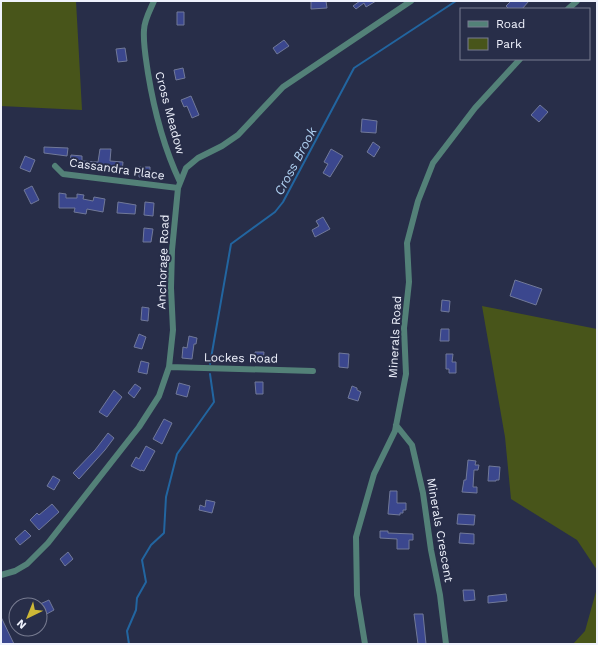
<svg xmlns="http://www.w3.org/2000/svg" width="598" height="645" viewBox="0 0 598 645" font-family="'Work Sans',sans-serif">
<rect width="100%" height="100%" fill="#282e49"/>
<path fill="#48551a" d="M1,1H76L82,110L1,106Z
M482,306L597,329V570L577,540L511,499L505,437Z
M597,588V644H573L585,631Z"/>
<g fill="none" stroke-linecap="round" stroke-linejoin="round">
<path stroke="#2265a0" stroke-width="2" d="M210,364L231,244L275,212L283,202L354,68L456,1
M129,644L127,631L136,610L137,598L146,582L142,560L151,545L164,533L166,497L177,454L214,402L210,374"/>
</g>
<path fill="#3b478e" stroke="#717999" d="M311,1H326L327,8L311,9Z
M360,1H376L366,7L364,3L356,9L353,6Z
M511,1H529L522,9H509L506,6Z
M177,12H184V25H177Z
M284,40L289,46L277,54L273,48Z
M125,48L127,61L118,62L116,49Z
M183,68L185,78L176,80L174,70Z
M191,96L199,115L192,118L187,106L184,107L181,100Z
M540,105L548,112L539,122L531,115Z
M362,119L377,121L376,133L361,132Z
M373,142L380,147L374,157L367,152Z
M44,147L68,148L67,156L44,153Z
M100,149H111L110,161L123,162L122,172H112L93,168L92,169L83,168L75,166L76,162L70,161L71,155L82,156V161L98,162Z
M331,149L343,156L330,177L323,173L328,164L324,162Z
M25,156L35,160L30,172L20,168Z
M139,167H150V177H139Z
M32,186L39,200L31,204L24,190Z
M59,193L66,194V198H77V194L84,195L83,199L93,201L94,197L105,199L103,212L87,209L86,214L74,212L75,208H59Z
M118,202L136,205L135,214L117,213Z
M145,202L154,203L153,216L144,215Z
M323,217L330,229L315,237L312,230L319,226L316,221Z
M144,228L153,229L151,242H143Z
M515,280L542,289L536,305L510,296Z
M442,300L450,301L449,312L441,311Z
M142,307L149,308L148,321L141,320Z
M441,329H449V341H440Z
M139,334L146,337L142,349L134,347Z
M189,336L197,338L196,344H194L192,359L182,358L183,347L187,348Z
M255,352H264L263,363H254Z
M339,353L349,354L348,368L339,367Z
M446,354H453L452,362H456V373H449V369H446Z
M141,361L149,363L147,374L138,372Z
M255,382H263V394H256Z
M179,383L190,386L187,397L176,394Z
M135,384L141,388L134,398L128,393Z
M352,386L357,388V390L361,392L358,401L348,398Z
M114,390L122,397L107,417L99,412Z
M164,419L172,423L162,444L153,439Z
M108,433L114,438L105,450L79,479L73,473L95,450Z
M146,446L155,451L144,471L141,470V471L131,466L136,457L139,459Z
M468,460L476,461L475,465H479L478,470H474L473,487H477V493L462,492L464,480H466Z
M489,466L500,467L499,480H496V481H488Z
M53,476L60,480L54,490L47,486Z
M390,491H397V503H406V510H403V513H400V515L388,514Z
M206,500L215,502L212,513L199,510L200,505L205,507Z
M52,504L59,512L39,530L30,520L37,513L39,515Z
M458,514L475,515L474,525L457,524Z
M25,530L31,536L20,545L15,539Z
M380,531H388V533L413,534V540H409V549H397V539L380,538Z
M460,533L474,534V544L459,543Z
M68,552L73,559L65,566L60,559Z
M463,590H474L475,600L464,601Z
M506,594L507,601L488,603V596Z
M49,600L54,610L43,616L40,610V604Z
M414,614H423L426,644H418Z
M1,617L14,644H1Z"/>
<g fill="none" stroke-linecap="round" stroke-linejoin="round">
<path stroke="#538178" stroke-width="6" d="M154,1C150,10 144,21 144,30C143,44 146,59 148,73C154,110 164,148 180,182
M568,9L577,1
M55,166L63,174L178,188
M169,367L313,371
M396,425L412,445L423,493L431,550L440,595L446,644
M1,575L15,571L27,564L48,543L139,427L159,396L169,367L173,330L171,288L172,250L178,188L186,168L198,158L222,146L238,135L283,87L411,1
M365,644L357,595L356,537L374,474L395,431L406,374L404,328L409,282L407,243L418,201L433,163L475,108L520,59"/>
</g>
<g text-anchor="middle" stroke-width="4" stroke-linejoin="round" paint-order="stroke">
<g font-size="12" fill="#eff2fd" stroke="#282e49">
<text transform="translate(170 113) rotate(75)" y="4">Cross Meadow</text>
<text transform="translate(117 169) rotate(8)" y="4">Cassandra Place</text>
<text transform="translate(163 262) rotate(-88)" y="4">Anchorage Road</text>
<text transform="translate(395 337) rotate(-87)" y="4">Minerals Road</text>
<text transform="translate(241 358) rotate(1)" y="4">Lockes Road</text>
<text transform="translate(440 530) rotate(80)" y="4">Minerals Crescent</text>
</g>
<g font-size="13" font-style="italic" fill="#afd0f1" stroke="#282e49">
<text transform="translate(295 161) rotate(-62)" y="5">Cross Brook</text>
</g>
</g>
<rect width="598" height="645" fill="none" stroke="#eff2fd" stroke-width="4"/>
<rect x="460" y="8" width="130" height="52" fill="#282e49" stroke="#787c91"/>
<rect x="468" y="21" width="20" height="6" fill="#538178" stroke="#787c91"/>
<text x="496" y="28" font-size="12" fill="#eff2fd">Road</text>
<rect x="468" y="38" width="20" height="12" fill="#48551a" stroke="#787c91"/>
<text x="496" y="48" font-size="12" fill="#eff2fd">Park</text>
<g transform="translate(28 617) rotate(223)"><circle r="19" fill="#282e49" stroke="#787c91"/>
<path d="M0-3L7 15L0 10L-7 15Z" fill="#ceb837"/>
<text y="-6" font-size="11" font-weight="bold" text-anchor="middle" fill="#eff2fd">N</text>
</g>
</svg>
